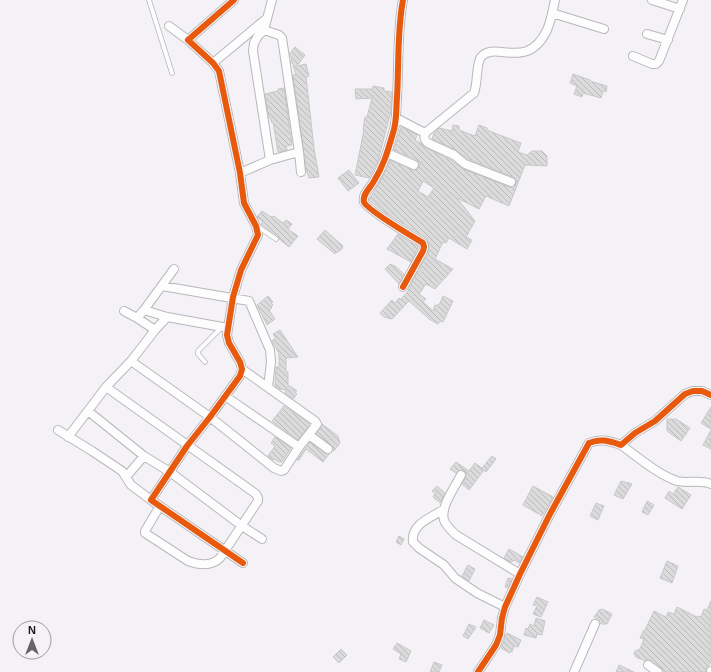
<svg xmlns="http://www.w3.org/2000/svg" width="711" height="672" viewBox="0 0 711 672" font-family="Helvetica,sans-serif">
<defs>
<pattern id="building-back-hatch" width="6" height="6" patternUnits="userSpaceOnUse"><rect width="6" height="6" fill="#dcdbdc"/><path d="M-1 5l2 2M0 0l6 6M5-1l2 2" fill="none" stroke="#bcbbbc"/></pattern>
</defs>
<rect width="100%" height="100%" fill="#f4f2f6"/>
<path fill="url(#building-back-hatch)" stroke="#c9c8c9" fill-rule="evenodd" d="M295,47L305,55L297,66L306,64L309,76L306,77L314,148L319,177L309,178L306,169L293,75H296L293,64L291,62L292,57L290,56V53Z
M573,74L590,80V81L607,86L606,92L603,91L601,98L583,93L582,97L574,94L577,86L570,83Z
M373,86L384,88V91L392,92L391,111L378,161L369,178L355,175L364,130H363L365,117H367L372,98L356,99L355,89H372Z
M284,88L292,145L286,146L287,150L278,152L273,122H271V118H269L265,94L278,91V89Z
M453,125L459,126V130L475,136L479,125L487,128V130L497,134L521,143L518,152L527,155L532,151H542L547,156V166L525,165L509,206L486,196L479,209L457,198L475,221L466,237L472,240L467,249L449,238L446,243L443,242L435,259L453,269L435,289L426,284L419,294L426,299L423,302L433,311L435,305H439L443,296L453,301L443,322L440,321L438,324L429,319L409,301L392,319L384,317L380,313L392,300L395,303L399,298L400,300L409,290H408L418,271L424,273L419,269L428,254L429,248L428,242L426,238L384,212L369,200L382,178L390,160L412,170H417L419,167V164L417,160L394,150L401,127L417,135L415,140L420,143L425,147L451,160L463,169L509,187L514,186L516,184V179L513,177L468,159L456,150L432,139L434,133L439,128L452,131ZM423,181L434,188L428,197L418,191Z
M349,170L359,183L348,191L338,178Z
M262,211L271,217L274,216L283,223L286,220L292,224L288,229L298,236L289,247L261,224L263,222L257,217Z
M325,230L343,246L341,247L343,248L338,252H337L335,254L317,239Z
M398,234L418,247L411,262L387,249Z
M390,264L395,266L404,274L399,284L385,269Z
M268,296L273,302L271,303L273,305L271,307L272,308L269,310L275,319L267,325L257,305Z
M280,330L298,357L286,358V372H288V385L297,391H294L297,394L293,399L285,393L286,390L280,389L275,386L276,367H279V353L272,341L276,338L273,334Z
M284,406L310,424L298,440L272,421Z
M711,407V429L701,423Z
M667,419H676L690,428L681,441L667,431Z
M322,424L338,436L340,443L334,451L331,445L316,434Z
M711,430V449L703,445Z
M275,437L291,448L282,462H279L274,459L273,460L268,456L275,446L271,443Z
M310,442L325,453L329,454L323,462L306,449L299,460H297Z
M492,456L496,459L486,472L484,470L469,490L462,484L466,477L465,472L460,470L456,473L450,469L456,462L469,471L475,463L483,469L482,468Z
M621,481L632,484L623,499L614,495Z
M437,486L445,493L440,503L433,497L435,494L432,491Z
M533,486L553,497L542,516L523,505Z
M678,487L691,495L682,509L665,498L669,491L673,494Z
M647,501L654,505L648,515L642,512Z
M596,503L604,506L598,520L590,516Z
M399,536L404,539L401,545L396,542Z
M509,549L523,557L519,563L514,560L511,562L504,558Z
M667,561L678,566L672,583L660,578Z
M468,565L475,569L469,581L462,576Z
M508,578L512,579L508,588L505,587Z
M537,597L548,602L541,617L533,614L537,606L533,605Z
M711,601V662L706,669V672H663L661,668L651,660H648L645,661L636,657L634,654L635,651L640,649L644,639L640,638L644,630H645L654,611L666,617L668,612L674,614L677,607L697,617L698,616L701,617L704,609L707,610Z
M602,609L612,614L607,624H601L599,620L594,617L599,610Z
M536,618L545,621L542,635L537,634L536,638L524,635L526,628L528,629L530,624L534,626Z
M484,620L494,625L489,633L480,628Z
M469,624L476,627L468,639L463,636Z
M507,633L521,640L518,647L514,646L512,652L511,651L510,653L501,648Z
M397,643L411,651L406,662L399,659L401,654L393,649Z
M341,649L347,655L339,663L333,657Z
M434,662L442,665L439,672H430Z
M619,665L634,672H616Z"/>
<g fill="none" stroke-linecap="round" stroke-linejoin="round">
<g stroke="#b8b7ba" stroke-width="5.5">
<path id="lane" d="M149,0L172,73
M257,226L276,239
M205,362L198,354V351L222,327"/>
</g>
<g stroke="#b8b7ba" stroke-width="10">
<path id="street" d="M234,0L188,40L213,63L219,71L240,173L244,203L256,226L258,235L241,270L233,297L227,335L229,343L240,362L242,369L240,376L210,417L187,446L151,500L243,563
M403,0C397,31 399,65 397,97C396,109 397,121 393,133C388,150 384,165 374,181C371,187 362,194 364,202C366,209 413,237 423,243L424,247L423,251L403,287
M652,0L680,9
M552,13L604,29
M169,26L188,40
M264,30L279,35L282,38L299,152L301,172
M647,34L668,40
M633,56L652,64H656L659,61L683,0
M213,63L267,18
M396,118L425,133
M387,153L414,165
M270,160L253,51L254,43L258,36L264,30L272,0
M240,173L270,160L299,152
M511,182L465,164L454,155L428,143C424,140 424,138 425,133L474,93C478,83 476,63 481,57C495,40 527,72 547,30C551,21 553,10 555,0
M162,286L249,301L270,350L271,362L268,387
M144,310L174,269
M124,311L137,318
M155,330L167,317
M131,361L210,417L274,468L281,471L284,470L299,447L317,424L315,421L242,369
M106,387L256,494L258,498V501L220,558C211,567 199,565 188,561L145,533V531L160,506
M225,396L299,447
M88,411L144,456L170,472L242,526L262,539
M58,430L92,451L122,471L131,485L151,500
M309,435L328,449
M68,437L106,387L131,361L155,330L137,318L144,310L167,317L228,328
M621,445C638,457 657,474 677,481C688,484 700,479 711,484
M461,475C455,487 440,507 444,520C446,526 452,531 456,535L520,574
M126,477L144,456
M443,510C430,518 411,524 413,542L419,548L444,565L455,578L477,593L505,607
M648,665L658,672
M478,672L496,645L500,635L502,618L505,607L520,574L550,514L589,443C601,438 609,441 621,445L635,433L655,421L685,394L693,391H702L711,395
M574,672L595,624
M711,672V671"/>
</g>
<use href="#lane" stroke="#fdfdfe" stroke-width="4"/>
<use href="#street" stroke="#fdfdfe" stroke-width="8"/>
<g stroke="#f4f1f7" stroke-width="8">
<path id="cycleway" d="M234,0L188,40L213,63L219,71L240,173L244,203L256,226L258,235L241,270L233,297L227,335L229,343L240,362L242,369L240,376L210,417L187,446L151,500L243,563
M403,0C397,31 399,65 397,97C396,109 397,121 393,133C388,150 384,165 374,181C371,187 362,194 364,202C366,209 413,237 423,243L424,247L423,251L403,287
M478,672L496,645L500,635L502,618L505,607L520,574L550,514L589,443C601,438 609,441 621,445L635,433L655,421L685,394L693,391H702L711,395"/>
</g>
<use href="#cycleway" stroke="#e8590c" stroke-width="6"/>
</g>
<g transform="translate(32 640)"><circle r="19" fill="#f4f1f7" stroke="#9c9a9e"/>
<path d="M0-3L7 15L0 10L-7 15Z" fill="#656466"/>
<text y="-6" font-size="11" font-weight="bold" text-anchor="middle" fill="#181719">N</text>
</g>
</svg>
